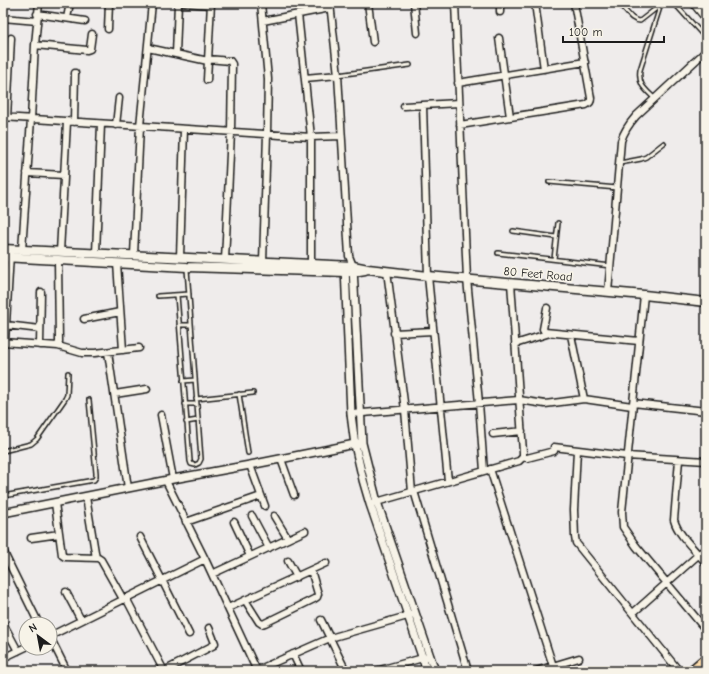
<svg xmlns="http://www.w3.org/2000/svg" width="709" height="674" viewBox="0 0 709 674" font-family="'Comic Neue',sans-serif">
<rect width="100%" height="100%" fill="#efeceb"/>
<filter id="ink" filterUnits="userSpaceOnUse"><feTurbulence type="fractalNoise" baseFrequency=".025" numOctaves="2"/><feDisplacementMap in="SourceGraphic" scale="8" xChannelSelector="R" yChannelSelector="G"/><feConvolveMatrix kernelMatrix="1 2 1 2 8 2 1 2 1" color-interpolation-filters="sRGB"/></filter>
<g filter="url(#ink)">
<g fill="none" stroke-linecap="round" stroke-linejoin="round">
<g stroke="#1c1c1c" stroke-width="6">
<path id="service" d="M674,3L702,34
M622,7C628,13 632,21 640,21L663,3
M701,13L706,9
M338,75L410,65
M655,99C645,89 638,85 640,70L661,4
M620,163L641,159L646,157L664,143
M549,182L617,188
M513,231L556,237
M498,253L611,266
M554,259L558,223
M177,295L190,461L191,464L195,465L199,463L201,459L187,269
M158,296L189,294
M179,325H191
M183,381L195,380
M239,394L248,453
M196,399L253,393
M185,404H197
M186,422L198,420
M3,451L31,444L37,439L65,399L67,395L68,373
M3,496L94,480L96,477V473L89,400"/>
</g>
<g stroke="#1c1c1c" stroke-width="9">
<path id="minor" d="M184,3L211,5
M261,3L268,79L267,134L263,262
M330,3L338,75L349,256L353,266
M368,3L373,42
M414,3L417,33
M455,3L467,279L479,403L484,471
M500,3V12
M535,3L544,69
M693,3L706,19
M37,14L85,21
M298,14L311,137V263
M3,18L37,21
M67,18L70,3
M263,21L330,8
M108,29L109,3
M499,38L510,117
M35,45L87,50L90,49L92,34
M148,48L208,61
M176,54L178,3
M208,59L230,61L232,64L231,132L225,260
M305,78L338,75
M207,80L211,3
M458,83L585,62
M423,105L428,276L448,481
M404,106L459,103
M3,117L311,137L341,136
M7,118L11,38
M74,122L75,73
M116,125L119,98
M460,125L586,105C590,103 591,102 591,98L574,3
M27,173L64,175
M22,250L31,119L35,45L39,3
M60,252L67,122
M96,253L101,124
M134,255L140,126L152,3
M180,257L184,129
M117,263L123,350
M387,271L405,410L412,492
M608,292L621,141C624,131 629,124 636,116L706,51
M644,295L622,512L623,527L636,546L706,630
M547,308L543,329L545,332L639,341
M84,319L120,312
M6,325L40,329
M394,333L433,331
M571,335L584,399
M3,342L58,346L59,342L58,260
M5,342L10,254
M515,344L550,333
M40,345L41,292
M58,346L82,353H95L139,348
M108,352L128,488
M115,394L147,389
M633,403L706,411
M351,414L519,400L545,404L584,399L591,400L632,406
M161,415L173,479
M493,434L522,431
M554,447L627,456L706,461
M577,450L574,510L575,537L576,543L679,671
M523,457L527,458L554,451
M281,459L294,495
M679,460L674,520C678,535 696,551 706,563
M250,465L265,506
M490,469L553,666
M166,481L205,559L257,671
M414,491L468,671
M86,497L96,558
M55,503L62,555L65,557L98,558L101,560L123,599
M373,503L519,461L523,457V452L511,283
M252,516L269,548
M274,516L288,539
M186,522L261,496
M234,522L250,556
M140,537L162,580L189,634
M31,538L59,534
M3,549L6,557L39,624
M288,561L297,577
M212,574L305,531
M66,592L81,620
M126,598L164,671
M245,600L259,622L262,624L265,623L314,599L317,597L318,594L311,570
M228,608L326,563
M633,613L706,548
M321,620L346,671
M3,623L18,651
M50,636L205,559
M50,637L67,671
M293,654L301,671
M3,658L26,647
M164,671L214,645L215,643L209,628
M255,671L330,638L411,615
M376,671L430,656
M536,671L579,658"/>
</g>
<g stroke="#1c1c1c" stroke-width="10">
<path id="tertiary" d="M345,267L351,414L355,445L363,480L370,504L427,671
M353,268L362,443L377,502L435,671
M3,513L173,479L250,465L360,443"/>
</g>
<g stroke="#1c1c1c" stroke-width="11">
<path id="secondary" d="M3,249L353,266L368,269L428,276L644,295L706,302
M3,257L187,267L345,272H353L365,270"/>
</g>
<g stroke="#1c1c1c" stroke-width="13">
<path id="trunk" d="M692,671L706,659
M705,671L706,670"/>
</g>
<use href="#service" stroke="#f7f3e8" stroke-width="3"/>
<use href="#minor" stroke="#f7f3e8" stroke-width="6"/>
<use href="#tertiary" stroke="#f7f3e8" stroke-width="7"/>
<use href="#secondary" stroke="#f7f3e8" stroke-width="8"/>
<use href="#trunk" stroke="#fddcac" stroke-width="10"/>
</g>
</g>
<g text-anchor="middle" stroke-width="3.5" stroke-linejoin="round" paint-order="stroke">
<g font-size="12" fill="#1c1c1c" stroke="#f7f3e8">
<text transform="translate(538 274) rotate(5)" y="4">80 Feet Road</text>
</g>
</g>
<rect width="709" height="674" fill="none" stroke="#f7f3e8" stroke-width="16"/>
<rect x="8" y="8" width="693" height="658" fill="none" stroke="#1c1c1c" stroke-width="1.5" filter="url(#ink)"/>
<g transform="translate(38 636) rotate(328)"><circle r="19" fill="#f7f3e8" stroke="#9f9d96"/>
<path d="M0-3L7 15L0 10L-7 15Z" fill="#1c1c1c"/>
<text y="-6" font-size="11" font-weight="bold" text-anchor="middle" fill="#1c1c1c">N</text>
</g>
<path d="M563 36v6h101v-6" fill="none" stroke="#1c1c1c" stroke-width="2"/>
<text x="569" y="36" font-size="12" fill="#1c1c1c" stroke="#f7f3e8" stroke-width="3" paint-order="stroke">100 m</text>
</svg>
